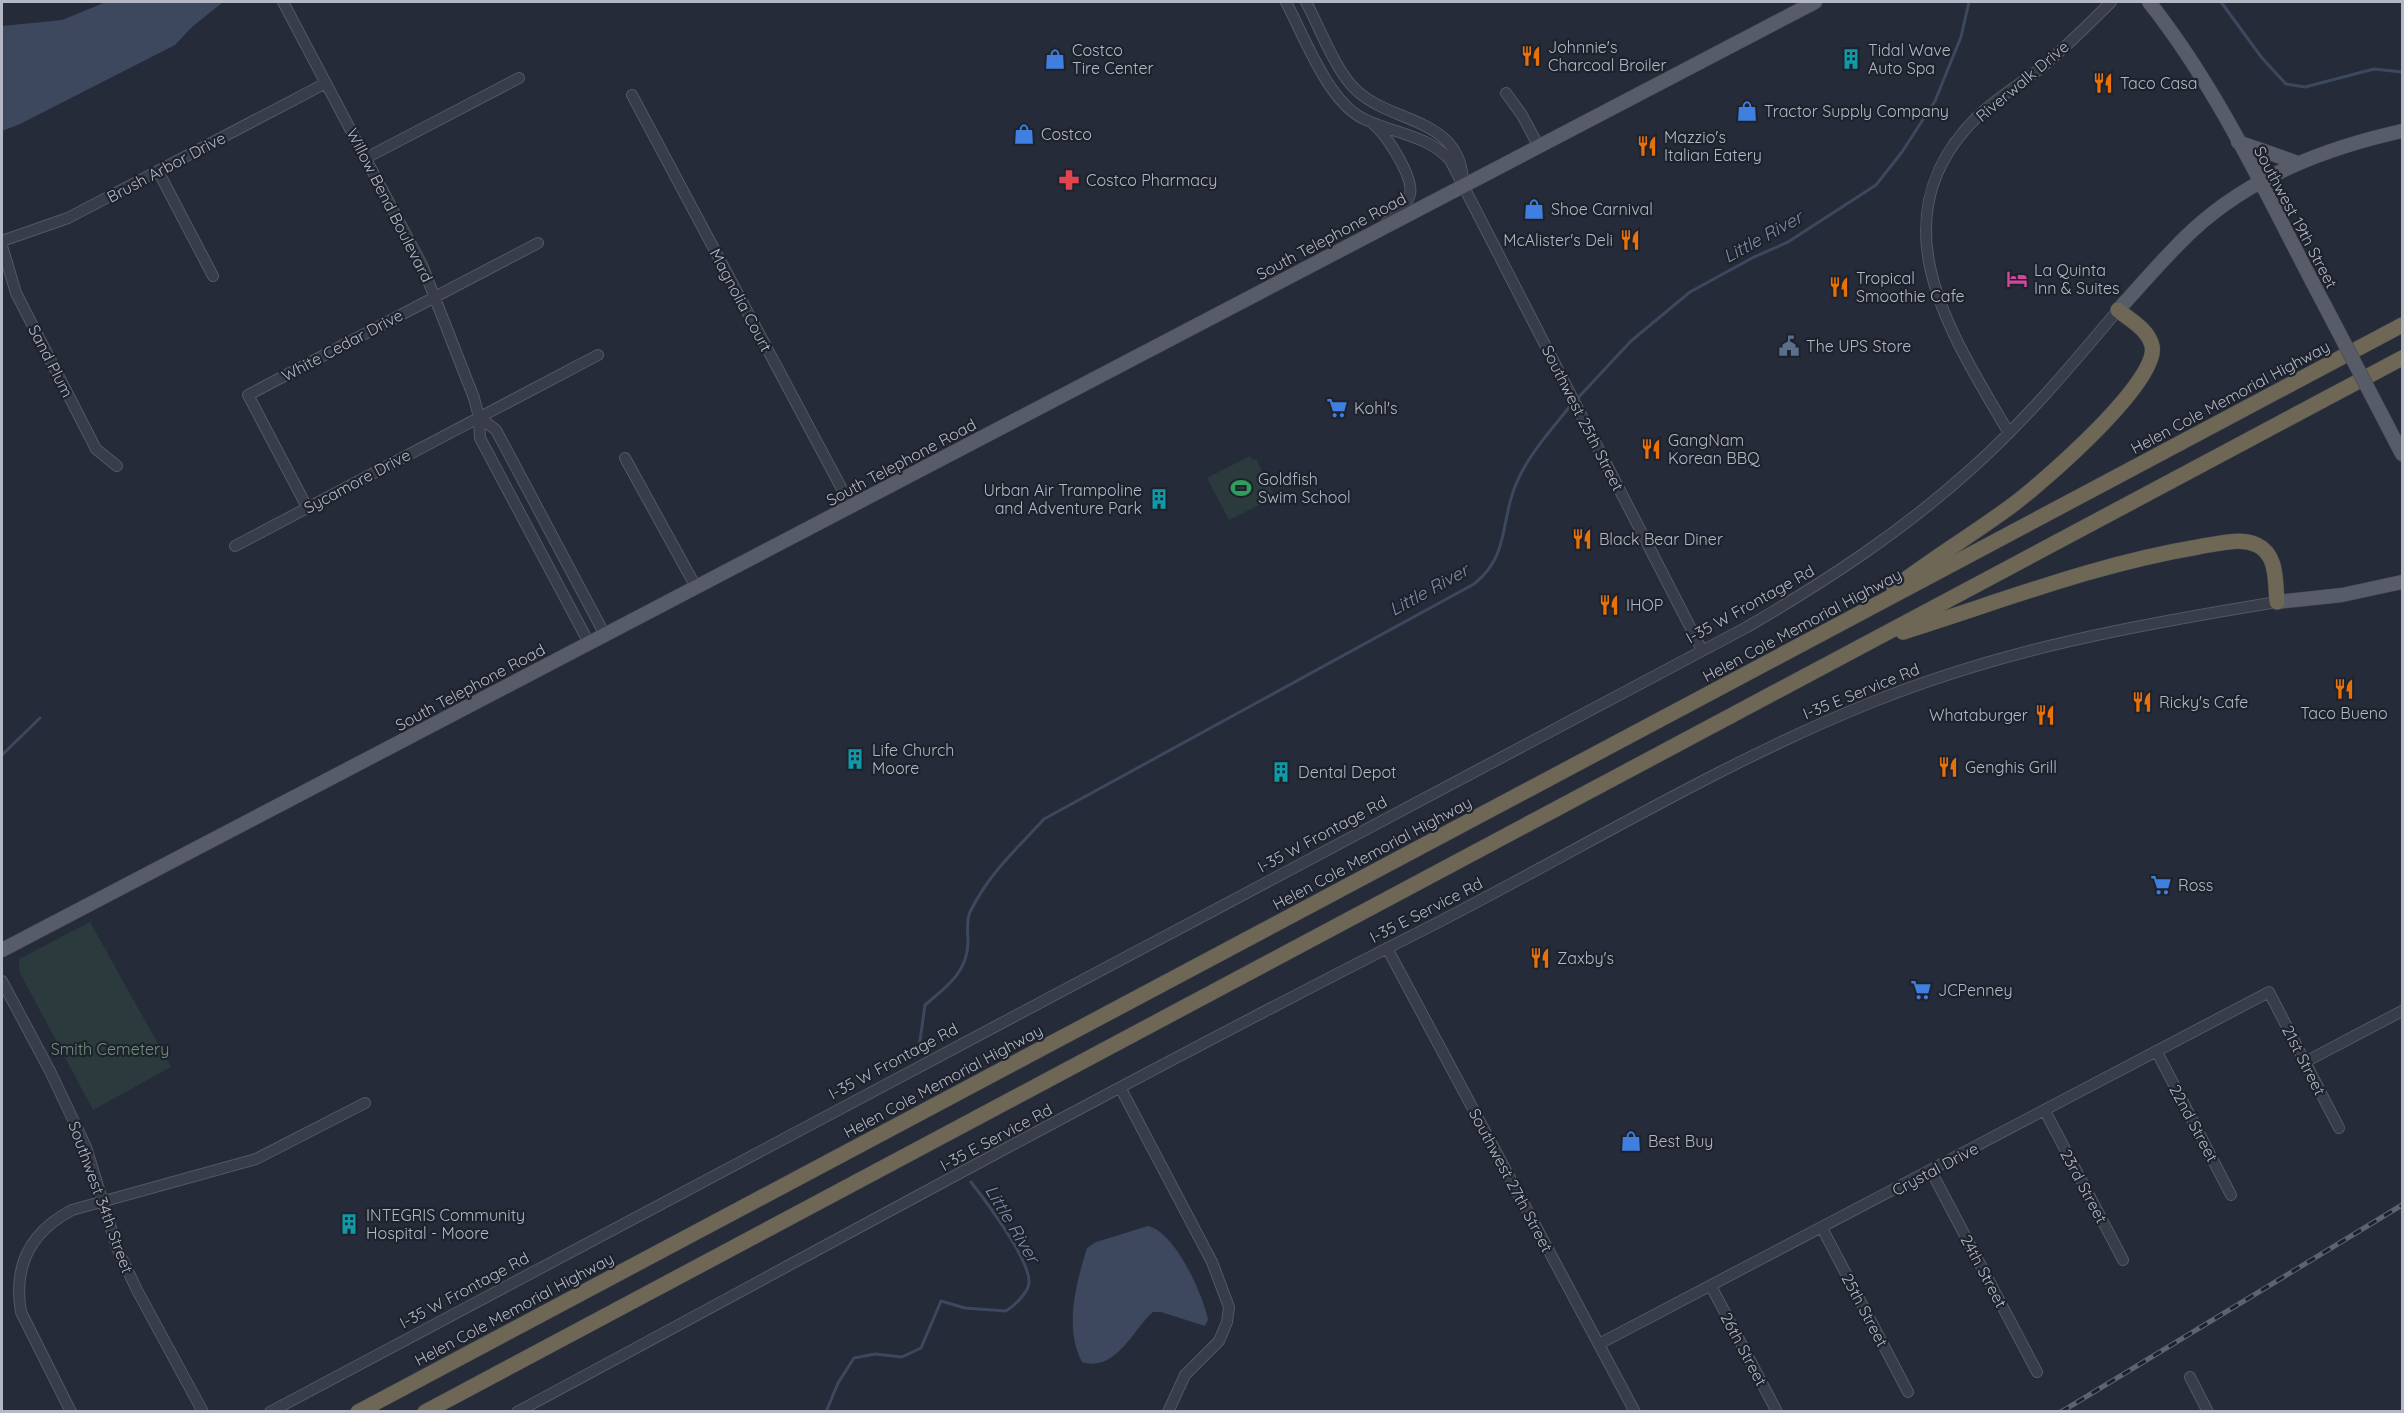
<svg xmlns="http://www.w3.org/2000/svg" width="2404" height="1413" viewBox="0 0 2404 1413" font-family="Quicksand,sans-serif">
<rect width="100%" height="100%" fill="#252b38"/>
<path fill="#2b3b3d" d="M1250,456L1253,460L1256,459L1275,497L1229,520L1207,478Z
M90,922L171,1067L93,1110L19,971V959Z"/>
<path fill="#3d485f" d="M106,2H223L192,27L175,45L20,124L2,131V26L62,20Z
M1148,1226C1175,1232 1203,1294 1208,1320L1205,1326L1161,1312H1153C1134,1328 1116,1373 1082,1362C1064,1328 1076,1283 1087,1248L1096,1242Z"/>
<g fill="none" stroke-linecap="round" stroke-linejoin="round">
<path stroke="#3d485f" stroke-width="3" d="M2221,2L2262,58L2286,84L2305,87L2374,69L2402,72
M1576,400L1631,341L1690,292L1754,257L1788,242L1876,185L1902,152L1935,101L1961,37L1969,2
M2,755L40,718
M918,1055L925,1005C946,987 967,973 968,943C968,934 966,920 970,912C990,872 1015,851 1044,819L1474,584C1510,556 1500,521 1516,484C1528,455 1552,429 1571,405
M826,1412L838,1383L854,1358L875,1354L902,1357L921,1348L941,1301L965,1308L1006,1311C1014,1306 1028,1293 1029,1283C1031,1261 985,1200 971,1182"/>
<g stroke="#545863" stroke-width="12">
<path id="minor" d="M283,2L422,265L474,398L479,417L480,438L589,643
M1286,2C1304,36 1328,102 1364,119C1392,133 1428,135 1450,160L1702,650
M1306,2C1320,28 1335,70 1356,90C1392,124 1459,117 1463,180
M1506,93L1522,115L1539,147
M632,95L851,506
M1373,124C1386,134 1414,177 1410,194C1407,206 1394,215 1386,223
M366,158L519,78
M158,171L213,276
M2,241L68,218L326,83
M2,246L16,293L96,449L117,466
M479,417L496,430L605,635
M2009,433C1949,331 1874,219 1977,117C1996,98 2021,84 2042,67C2066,47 2089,24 2111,2
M625,458L696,587
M307,507L248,395L538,243
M235,546L598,355
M1387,948L1635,1412
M2,981L50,1071L86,1147L117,1248L137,1290L203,1412
M2157,1052L2231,1195
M2305,1062L2402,1011
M1121,1089L1212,1262L1229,1307L1227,1322L1219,1341L1185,1375L1168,1412
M2045,1111L2123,1260
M1931,1171L2037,1372
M1822,1228L1908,1392
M1711,1286L1777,1412
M1599,1344L2269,992L2339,1128
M2190,1377L2208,1412
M71,1412L21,1312C13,1266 30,1232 72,1210L256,1159L365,1103
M270,1412L1747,627C1826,581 1901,532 1970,470C2024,422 2071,366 2118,310
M517,1412C819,1250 1119,1084 1425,929C1571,855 1718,764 1870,703C2003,649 2136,625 2277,602"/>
</g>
<g stroke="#424651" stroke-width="15">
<path id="major" d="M2149,2C2222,94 2270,203 2325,306
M2238,142L2298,163
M2118,310C2143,283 2166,255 2193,230C2252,176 2326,148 2402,131
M2387,425L2402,454
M2277,602L2342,595L2402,582
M2,950L1815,2"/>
</g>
<g stroke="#444853" stroke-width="16">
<path id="highway" d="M1894,588C1933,558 1975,533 2014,504C2043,482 2160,381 2152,346C2149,330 2130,320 2118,310
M1903,632C2002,601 2096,564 2198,547C2216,544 2240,537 2257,545C2278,555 2275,582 2277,602
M358,1412L2402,325
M425,1412L2402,358"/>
</g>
<use href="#minor" stroke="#383d49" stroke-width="10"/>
<use href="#major" stroke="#575c68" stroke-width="14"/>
<use href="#highway" stroke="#6e6756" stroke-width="15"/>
<g stroke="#5d6371" stroke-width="5">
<path id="rail" d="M2061,1412L2402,1205"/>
</g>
<use href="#rail" stroke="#1e222d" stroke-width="3" stroke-dasharray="9" stroke-linecap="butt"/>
<g stroke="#424651" stroke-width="15" stroke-linecap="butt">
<path id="major-bridge" d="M2325,306L2387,425"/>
</g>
<use href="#major-bridge" stroke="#575c68" stroke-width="14"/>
</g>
<defs>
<g id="restaurant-bare" transform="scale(1.62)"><path d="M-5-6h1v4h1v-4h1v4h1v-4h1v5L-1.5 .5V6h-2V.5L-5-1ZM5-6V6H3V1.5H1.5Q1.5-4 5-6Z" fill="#e8710a" stroke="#1e222d" stroke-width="2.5" paint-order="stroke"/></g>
<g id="shop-bare" transform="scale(1.62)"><path d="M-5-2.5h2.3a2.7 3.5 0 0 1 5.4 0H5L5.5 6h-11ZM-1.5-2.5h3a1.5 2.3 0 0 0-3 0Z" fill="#3f7fe0" stroke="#1e222d" stroke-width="2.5" paint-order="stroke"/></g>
<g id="building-bare" transform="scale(1.62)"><path d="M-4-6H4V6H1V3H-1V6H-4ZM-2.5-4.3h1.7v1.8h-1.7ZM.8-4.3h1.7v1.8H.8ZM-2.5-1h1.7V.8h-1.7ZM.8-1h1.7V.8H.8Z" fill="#0f9aa8" stroke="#1e222d" stroke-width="2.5" paint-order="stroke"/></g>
<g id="pharmacy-bare" transform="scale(1.62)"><path d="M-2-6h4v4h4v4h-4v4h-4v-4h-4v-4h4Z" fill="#e0444e" stroke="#1e222d" stroke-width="2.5" paint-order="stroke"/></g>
<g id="hotel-bare" transform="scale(1.62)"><path d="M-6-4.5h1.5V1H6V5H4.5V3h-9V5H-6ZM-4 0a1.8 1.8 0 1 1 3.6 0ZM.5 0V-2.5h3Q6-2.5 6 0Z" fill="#d1479c" stroke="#1e222d" stroke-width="2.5" paint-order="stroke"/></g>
<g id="civic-bare" transform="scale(1.62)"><path d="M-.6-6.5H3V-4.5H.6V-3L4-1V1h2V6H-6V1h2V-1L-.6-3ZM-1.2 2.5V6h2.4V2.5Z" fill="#5c6f8a" stroke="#1e222d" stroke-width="2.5" paint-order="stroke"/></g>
<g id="supermarket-bare" transform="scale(1.62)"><path d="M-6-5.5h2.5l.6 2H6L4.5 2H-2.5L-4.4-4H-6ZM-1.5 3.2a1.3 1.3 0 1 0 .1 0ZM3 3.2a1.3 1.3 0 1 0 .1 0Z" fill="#3f7fe0" stroke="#1e222d" stroke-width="2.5" paint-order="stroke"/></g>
<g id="stadium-bare" transform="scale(1.62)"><path d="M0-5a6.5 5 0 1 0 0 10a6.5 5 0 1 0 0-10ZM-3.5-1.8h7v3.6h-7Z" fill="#2e9e5b" stroke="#1e222d" stroke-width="2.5" paint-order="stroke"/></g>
</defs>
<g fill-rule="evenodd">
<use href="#restaurant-bare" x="1531" y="56"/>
<use href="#shop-bare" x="1055" y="59"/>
<use href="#building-bare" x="1851" y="59"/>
<use href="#restaurant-bare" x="2103" y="83"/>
<use href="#shop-bare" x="1747" y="111"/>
<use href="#shop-bare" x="1024" y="134"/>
<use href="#restaurant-bare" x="1647" y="146"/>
<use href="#pharmacy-bare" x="1069" y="180"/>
<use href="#shop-bare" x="1534" y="209"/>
<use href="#restaurant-bare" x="1630" y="240"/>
<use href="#hotel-bare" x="2017" y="279"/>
<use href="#restaurant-bare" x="1839" y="287"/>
<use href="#civic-bare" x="1789" y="346"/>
<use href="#supermarket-bare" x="1337" y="408"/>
<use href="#restaurant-bare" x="1651" y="449"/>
<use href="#stadium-bare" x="1241" y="488"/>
<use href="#building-bare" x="1159" y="499"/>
<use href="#restaurant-bare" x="1582" y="539"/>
<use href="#restaurant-bare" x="1609" y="605"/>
<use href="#restaurant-bare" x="2344" y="689"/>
<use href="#restaurant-bare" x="2142" y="702"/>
<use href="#restaurant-bare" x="2045" y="715"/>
<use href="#building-bare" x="855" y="759"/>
<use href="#restaurant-bare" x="1948" y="767"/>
<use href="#building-bare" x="1281" y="772"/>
<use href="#supermarket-bare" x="2161" y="885"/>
<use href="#restaurant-bare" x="1540" y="958"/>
<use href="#supermarket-bare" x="1921" y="990"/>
<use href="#shop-bare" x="1631" y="1141"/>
<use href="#building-bare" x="349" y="1224"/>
</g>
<g text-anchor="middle" stroke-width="4.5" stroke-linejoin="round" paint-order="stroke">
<g font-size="16" fill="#b4b8c4" stroke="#1e222d" text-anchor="start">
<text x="1548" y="53">Johnnie's<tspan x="1548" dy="18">Charcoal Broiler</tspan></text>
<text x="1072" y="56">Costco<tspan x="1072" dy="18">Tire Center</tspan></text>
<text x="1868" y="56">Tidal Wave<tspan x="1868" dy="18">Auto Spa</tspan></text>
<text x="2120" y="89">Taco Casa</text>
<text x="1764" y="117">Tractor Supply Company</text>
<text x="1041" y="140">Costco</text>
<text x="1664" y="143">Mazzio's<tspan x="1664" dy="18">Italian Eatery</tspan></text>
<text x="1086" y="186">Costco Pharmacy</text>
<text x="1551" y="215">Shoe Carnival</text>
<text x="1613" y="246" text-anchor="end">McAlister's Deli</text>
<text x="2034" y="276">La Quinta<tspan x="2034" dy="18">Inn &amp; Suites</tspan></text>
<text x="1856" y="284">Tropical<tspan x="1856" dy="18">Smoothie Cafe</tspan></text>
<text x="1806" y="352">The UPS Store</text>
<text x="1354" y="414">Kohl's</text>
<text x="1668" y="446">GangNam<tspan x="1668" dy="18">Korean BBQ</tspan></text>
<text x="1258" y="485">Goldfish<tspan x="1258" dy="18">Swim School</tspan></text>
<text x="1142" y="496" text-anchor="end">Urban Air Trampoline<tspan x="1142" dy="18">and Adventure Park</tspan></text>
<text x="1599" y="545">Black Bear Diner</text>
<text x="1626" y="611">IHOP</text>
<text x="2159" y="708">Ricky's Cafe</text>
<text x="2344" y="719" text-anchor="middle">Taco Bueno</text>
<text x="2028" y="721" text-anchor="end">Whataburger</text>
<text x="872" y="756">Life Church<tspan x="872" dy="18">Moore</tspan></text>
<text x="1965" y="773">Genghis Grill</text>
<text x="1298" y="778">Dental Depot</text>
<text x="2178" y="891">Ross</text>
<text x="1557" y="964">Zaxby's</text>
<text x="1938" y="996">JCPenney</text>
<text x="1648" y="1147">Best Buy</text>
<text x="366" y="1221">INTEGRIS Community<tspan x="366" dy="18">Hospital - Moore</tspan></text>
</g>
<g font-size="16" fill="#b4b8c4" stroke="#1e222d">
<text transform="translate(2022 81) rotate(-40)" y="6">Riverwalk Drive</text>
<text transform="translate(166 167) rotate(-28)" y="6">Brush Arbor Drive</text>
<text transform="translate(390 205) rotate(63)" y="6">Willow Bend Boulevard</text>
<text transform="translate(2296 217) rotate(62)" y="6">Southwest 19th Street</text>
<text transform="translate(1331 236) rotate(-28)" y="6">South Telephone Road</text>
<text transform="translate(741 300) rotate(62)" y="6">Magnolia Court</text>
<text transform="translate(342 345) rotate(-28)" y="6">White Cedar Drive</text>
<text transform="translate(51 361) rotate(63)" y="6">Sand Plum</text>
<text transform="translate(2230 397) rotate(-28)" y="6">Helen Cole Memorial Highway</text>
<text transform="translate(1583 418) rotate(63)" y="6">Southwest 25th Street</text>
<text transform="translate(901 462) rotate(-28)" y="6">South Telephone Road</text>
<text transform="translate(357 481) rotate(-28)" y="6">Sycamore Drive</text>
<text transform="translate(1750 604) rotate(-29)" y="6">I-35 W Frontage Rd</text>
<text transform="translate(1802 625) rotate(-28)" y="6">Helen Cole Memorial Highway</text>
<text transform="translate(470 687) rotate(-28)" y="6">South Telephone Road</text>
<text transform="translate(1861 691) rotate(-22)" y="6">I-35 E Service Rd</text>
<text transform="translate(1322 834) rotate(-28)" y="6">I-35 W Frontage Rd</text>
<text transform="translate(1372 853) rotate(-28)" y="6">Helen Cole Memorial Highway</text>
<text transform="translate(1426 910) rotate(-27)" y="6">I-35 E Service Rd</text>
<text transform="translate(2304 1060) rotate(63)" y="6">21st Street</text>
<text transform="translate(893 1061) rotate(-28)" y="6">I-35 W Frontage Rd</text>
<text transform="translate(943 1081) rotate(-28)" y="6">Helen Cole Memorial Highway</text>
<text transform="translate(2194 1123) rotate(62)" y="6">22nd Street</text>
<text transform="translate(996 1137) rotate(-28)" y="6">I-35 E Service Rd</text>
<text transform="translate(1935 1169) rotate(-28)" y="6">Crystal Drive</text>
<text transform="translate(1511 1180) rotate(62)" y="6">Southwest 27th Street</text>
<text transform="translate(2084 1186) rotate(62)" y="6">23rd Street</text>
<text transform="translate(101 1197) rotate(70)" y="6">Southwest 34th Street</text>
<text transform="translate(1984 1271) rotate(62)" y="6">24th Street</text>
<text transform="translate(464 1290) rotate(-28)" y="6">I-35 W Frontage Rd</text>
<text transform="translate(514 1309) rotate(-28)" y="6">Helen Cole Memorial Highway</text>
<text transform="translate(1865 1310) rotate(62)" y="6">25th Street</text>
<text transform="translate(1744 1349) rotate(62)" y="6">26th Street</text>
</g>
<g font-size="16" fill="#6e927a" stroke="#1e222d">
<text x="110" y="1055">Smith Cemetery</text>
</g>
<g font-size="18" font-style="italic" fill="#7f8da9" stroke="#1e222d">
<text transform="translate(1763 237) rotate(-29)" y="6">Little River</text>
<text transform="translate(1429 590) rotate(-29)" y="6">Little River</text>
<text transform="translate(1012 1224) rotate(59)" y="6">Little River</text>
</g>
</g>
<rect width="2404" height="1413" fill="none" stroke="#b4b8c4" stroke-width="6"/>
</svg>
